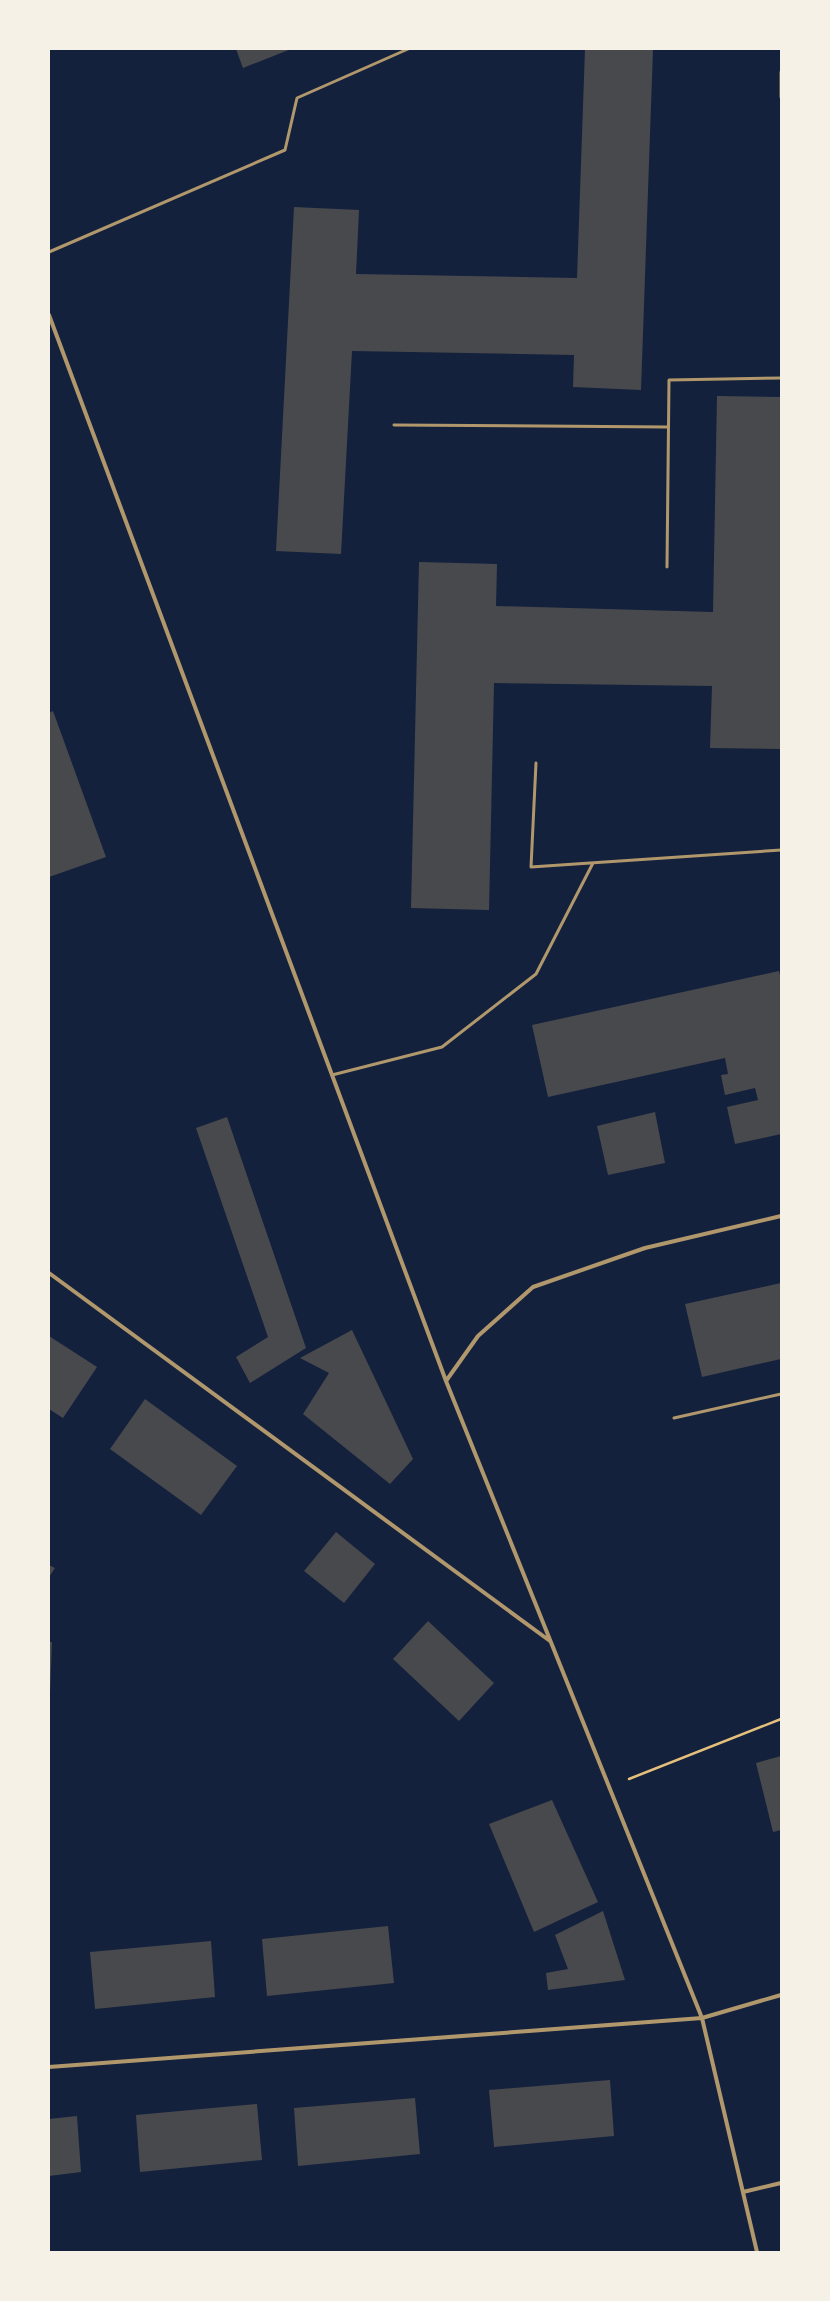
<svg xmlns="http://www.w3.org/2000/svg" width="830" height="2301" viewBox="0 0 830 2301" font-family="'Fira Sans Condensed',sans-serif">
<rect width="100%" height="100%" fill="#14213d"/>
<path fill="#48494c" d="M236,49H291L243,68Z
M585,49H653L641,390L573,387L574,355L352,351L341,554L276,551L294,207L359,210L356,274L577,278Z
M717,396L781,397V749L710,748L712,686L494,683L489,910L411,908L419,562L497,564L496,606L713,612Z
M53,711L106,857L49,877V713Z
M779,971L781,980V1134L735,1144L727,1107L758,1100L755,1088L725,1095L721,1075L728,1074L725,1058L548,1097L532,1025Z
M655,1112L665,1163L608,1175L597,1126Z
M227,1117L306,1348L250,1383L236,1357L268,1337L196,1128Z
M781,1283V1359L702,1377L685,1304Z
M352,1330L413,1459L390,1484L303,1414L329,1373L300,1358Z
M49,1336L97,1367L63,1418L49,1409Z
M145,1399L237,1466L201,1515L110,1449Z
M336,1532L375,1564L344,1603L304,1571Z
M49,1565L55,1568L49,1577Z
M428,1621L494,1683L459,1721L393,1659Z
M49,1642H52L50,1693H49Z
M781,1756V1830L773,1832L756,1763Z
M552,1800L598,1902L534,1932L489,1824Z
M603,1911L625,1980L548,1990L546,1973L568,1969L555,1935Z
M388,1926L394,1983L267,1996L262,1939Z
M211,1941L215,1997L95,2009L90,1952Z
M610,2080L614,2136L494,2147L489,2090Z
M415,2098L420,2154L298,2166L294,2108Z
M257,2104L262,2160L140,2172L136,2115Z
M77,2116L81,2172L49,2176V2119Z"/>
<g fill="none" stroke-linecap="round" stroke-linejoin="round">
<path stroke="#e5c07b" stroke-width="2.5" d="M629,1779L781,1719"/>
<path stroke="#b1986c" stroke-width="3" d="M781,72V97
M49,252L285,150L297,98L408,49
M394,425L668,427
M667,567L669,380L781,378
M536,763L531,867L781,850
M332,1075L442,1047L536,974L593,863
M674,1418L781,1394"/>
<path stroke="#b1986c" stroke-width="4" d="M49,315L446,1381L702,2018L757,2252
M49,1273L550,1641
M446,1381L478,1336L533,1287L645,1248L781,1216
M49,2067L702,2018L781,1995
M743,2192L781,2183"/>
</g>
<rect width="830" height="2301" fill="none" stroke="#f6f1e7" stroke-width="100"/>
</svg>
